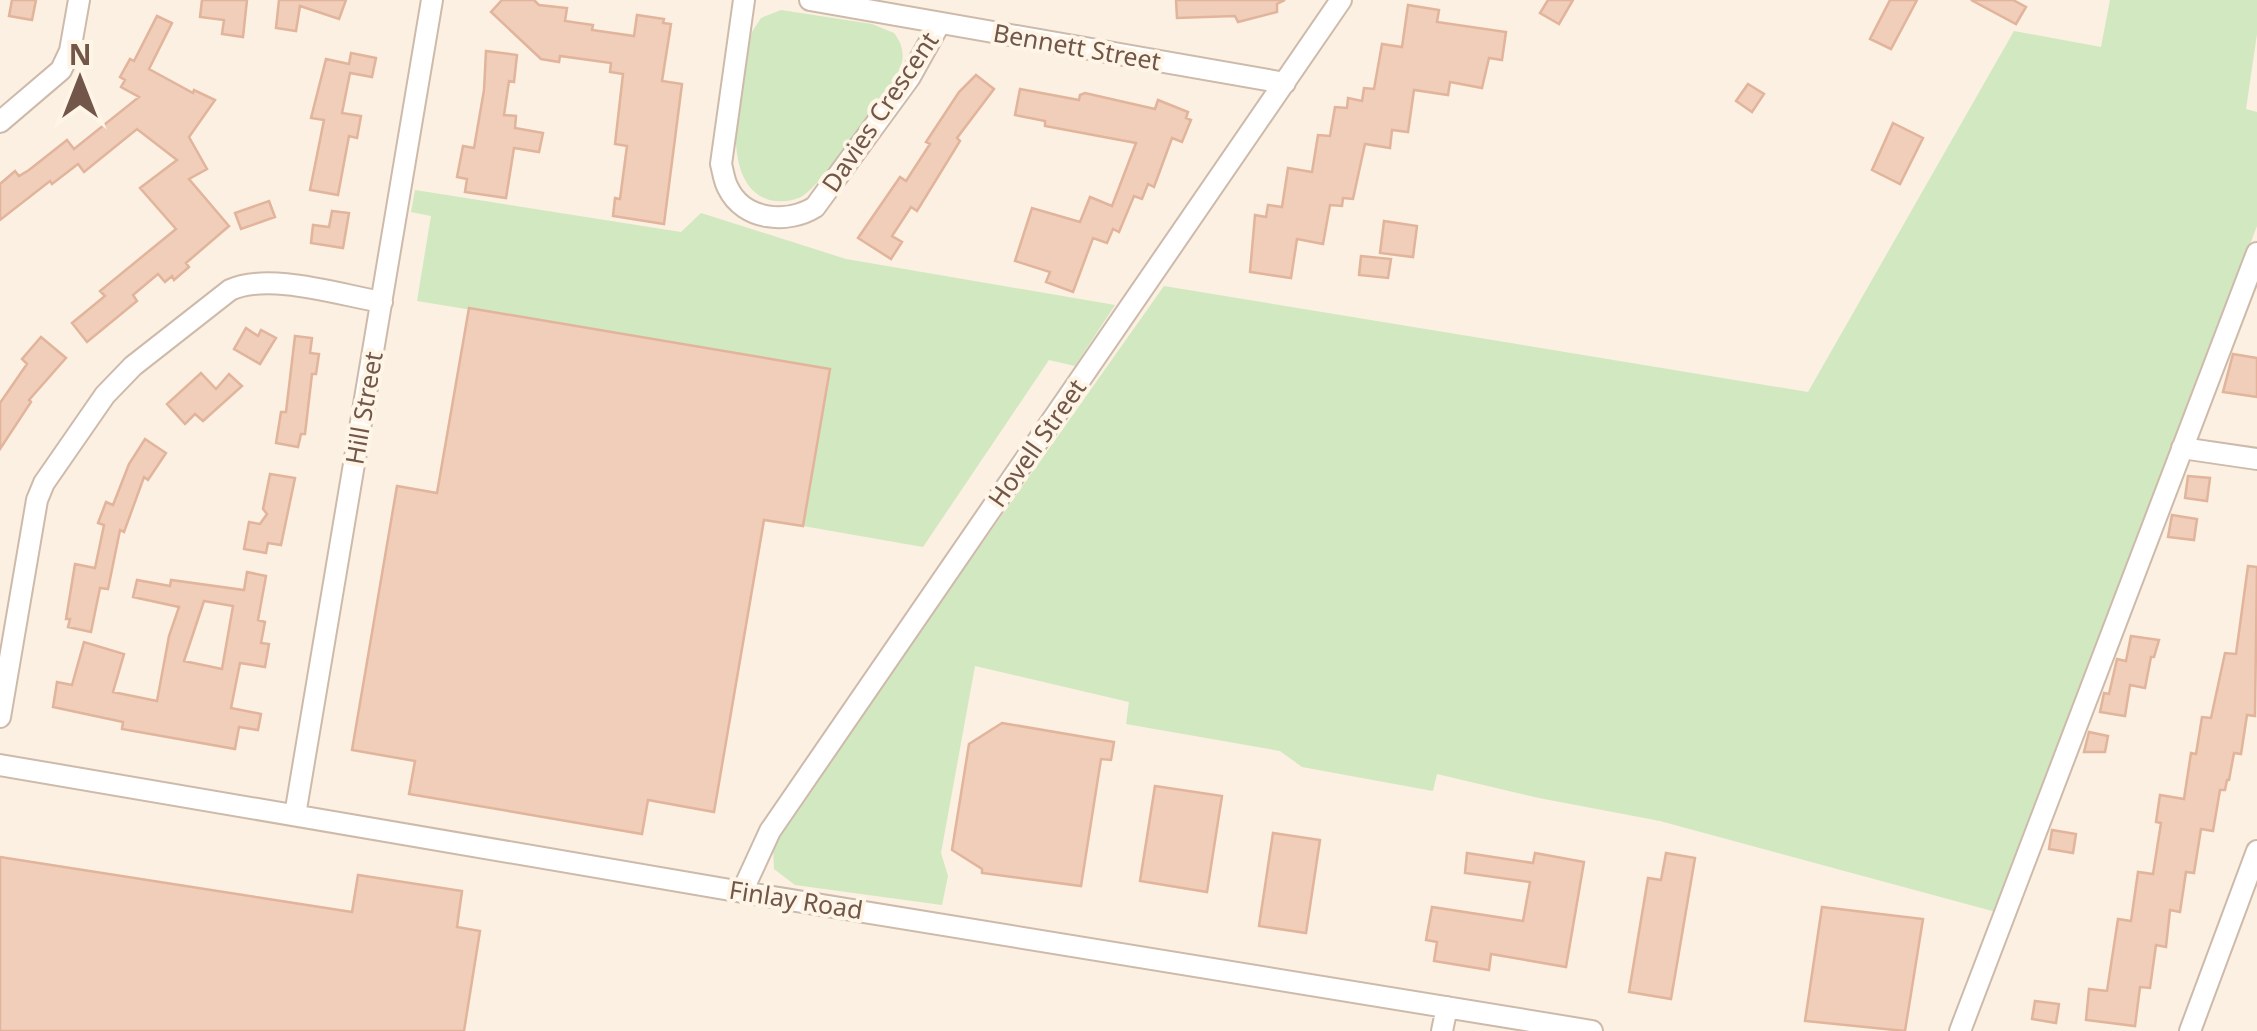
<svg xmlns="http://www.w3.org/2000/svg" width="2257" height="1031" viewBox="0 0 2257 1031" font-family="'Noto Sans',sans-serif">
<rect width="100%" height="100%" fill="#fbf0e1"/>
<path fill="#d1e8c0" d="M2110,0H2257V34L2246,109L2257,112V226L1996,912L1660,821L1539,798L1437,774L1433,791L1302,767L1280,751L1126,724L1129,702L975,666L941,853L948,876L942,905L795,885L774,869L773,847L787,819L1164,286L1808,392L2014,31L2101,47Z
M781,10L872,24L894,33C901,42 904,51 902,62C898,83 821,187 801,197C790,202 775,203 764,198C716,176 741,71 752,32L761,18Z
M415,190L681,232L701,213L846,259L1115,305L1075,366L1049,360L923,547L803,526L829,369L417,301L431,216L411,212Z"/>
<path fill="#f0ceba" stroke="#e1b49b" stroke-width="2.5" fill-rule="evenodd" d="M12,0H36L32,20L9,16Z
M202,0H247L243,37L222,34L224,20L200,17Z
M279,0H346L339,19L300,6L296,31L276,28Z
M502,0H534L539,5L567,8L565,21L593,25L592,30L634,36L637,15L664,19L663,23L671,24L662,81L682,84L664,224L613,216L615,198L620,199L627,146L615,144L623,74L610,72L611,63L560,56L559,62L541,59L491,12Z
M1176,0H1285L1277,4V12L1238,22L1235,16L1177,18Z
M1548,0H1573L1559,24L1540,13Z
M1890,0H1917L1891,49L1870,39Z
M1971,0H2013L2026,7L2016,24Z
M1408,5L1439,10L1437,22L1506,32L1502,60L1489,58L1482,88L1450,82L1448,95L1414,90L1408,132L1392,130L1390,148L1365,144L1353,199L1343,198L1342,206L1330,205L1323,244L1297,239L1291,278L1250,272L1255,215L1266,217L1268,205L1282,207L1288,168L1312,172L1318,135L1330,136L1335,107L1347,108L1348,98L1362,101L1364,88L1374,89L1382,44L1402,47Z
M157,16L172,23L149,69L193,93L194,90L215,100L189,137L207,169L189,179L229,226L186,263L189,267L174,280L172,276L165,282L158,274L133,295L137,301L87,342L72,323L105,296L100,291L176,229L140,188L177,160L137,129L84,172L78,164L52,184L50,181L0,220V184L15,171L19,176L29,170L67,140L74,149L139,97L121,87L125,80L120,77L130,59L134,61Z
M486,51L517,55L514,82L509,81L504,115L516,116L515,128L543,133L539,152L514,148L506,198L465,192L467,179L457,177L463,146L474,148L484,90Z
M351,53L376,58L372,77L350,73L342,113L361,116L357,138L349,136L338,195L310,190L324,120L311,118L326,59L349,64Z
M976,75L994,89L957,138L960,141L917,211L911,207L892,236L902,242L891,259L858,238L900,177L906,181L930,144L926,142L959,92Z
M1748,84L1764,94L1752,112L1736,101Z
M1020,89L1079,100L1080,95L1085,93L1155,109L1158,100L1188,112L1186,118L1191,120L1182,142L1172,138L1154,187L1148,184L1142,199L1134,196L1119,232L1113,229L1107,243L1093,238L1073,292L1046,282L1050,272L1015,261L1032,208L1080,222L1090,197L1112,206L1136,143L1045,126V121L1015,115Z
M1893,123L1923,138L1900,184L1872,170Z
M269,201L275,217L241,229L235,213Z
M332,211L349,213L343,248L311,243L313,225L329,227Z
M1384,221L1417,226L1413,257L1380,253Z
M1361,256L1391,259L1388,278L1359,275Z
M469,308L830,369L803,526L764,520L714,812L648,800L642,834L409,794L415,761L352,750L397,486L437,493Z
M246,328L258,336L261,330L276,338L260,364L234,349Z
M295,336L312,338L310,353L319,354L316,374H312L305,434H301L298,447L276,443L281,412H286Z
M41,337L66,358L29,400L31,402L0,449V403L27,364L22,359Z
M2233,354L2257,358V397L2223,392Z
M201,373L216,389L229,374L242,386L203,421L195,414L185,424L167,404Z
M145,439L166,453L148,480L144,477L124,532L120,530L108,589L100,588L91,632L68,627L70,619H66L75,564L95,568L104,525L98,523L106,502L113,505L129,464Z
M270,474L295,478L281,545L268,543L266,553L244,549L249,522L260,524L267,514L263,509Z
M2188,476L2210,478L2207,501L2185,498Z
M2172,515L2197,519L2194,540L2168,537Z
M2248,566L2257,567L2255,716L2247,715L2241,754L2234,753L2229,780H2227L2225,790H2220L2213,831L2201,829L2194,873L2186,872L2180,912L2170,910L2166,947L2156,945L2150,988L2140,987L2135,1026L2086,1020L2089,989L2107,991L2118,919L2131,921L2138,872L2153,874L2161,823L2156,822L2160,795L2184,799L2191,753L2196,754L2202,717L2211,718L2225,653L2236,654Z
M247,572L266,576L258,620L265,622L261,643L269,644L265,667L240,663L231,708L261,714L258,730L239,727L235,749L122,729L123,722L53,707L57,682L72,685L84,642L124,654L113,692L157,701L169,636L179,607L133,597L137,580L170,586L171,580L244,590ZM204,601L233,606L222,669L184,661Z
M2131,636L2159,640L2154,657H2151L2145,688L2130,685L2125,716L2100,712L2104,693L2109,694L2117,659L2126,661Z
M1002,723L1114,742L1111,760L1101,759L1081,886L982,873V869L952,850L969,744Z
M2089,732L2108,736L2105,752H2084Z
M1155,786L1222,796L1207,892L1140,881Z
M2052,830L2076,834L2073,853L2049,849Z
M1273,833L1320,840L1306,933L1259,926Z
M1467,853L1533,863L1535,853L1584,862L1566,967L1491,954L1489,970L1434,961L1437,942L1426,940L1432,907L1523,921L1530,882L1465,873Z
M1666,853L1695,858L1671,999L1629,992L1648,878L1661,880Z
M0,857L352,912L358,875L462,891L457,927L480,931L464,1031H0Z
M1822,907L1923,919L1905,1031L1805,1021Z
M2035,1001L2059,1004L2056,1023L2032,1019Z"/>
<g fill="none" stroke-linecap="round" stroke-linejoin="round">
<g stroke="#cebaab" stroke-width="24">
<path id="minor" d="M744,0L721,164C723,171 724,181 728,188C744,221 788,224 815,207L910,77L940,23
M810,0L1285,83
M0,122L61,70L70,51L79,0
M2182,448L2257,459
M0,717L37,500L44,483L105,395L133,366L230,290C269,272 340,295 382,302
M0,765L742,892L1592,1031
M295,815L432,0
M742,892L770,831L1341,0
M1442,1031L1447,1007
M1960,1031L2257,253
M2190,1031L2257,851"/>
</g>
<use href="#minor" stroke="#fff" stroke-width="20"/>
</g>
<g text-anchor="middle" stroke-width="8" stroke-linejoin="round" paint-order="stroke">
<g font-size="25" fill="#715649" stroke="#fef5e7">
<text transform="translate(1077 47) rotate(10)" y="9">Bennett Street</text>
<text transform="translate(880 112) rotate(-56)" y="9">Davies Crescent</text>
<text transform="translate(364 408) rotate(-80)" y="9">Hill Street</text>
<text transform="translate(1037 443) rotate(-55)" y="9">Hovell Street</text>
<text transform="translate(796 900) rotate(9)" y="9">Finlay Road</text>
</g>
</g>
<g transform="translate(80 80)" stroke="#fef5e7" stroke-width="8" paint-order="stroke">
<path d="M0-8L18 38L0 25L-18 38Z" fill="#715649"/>
<text y="-15" font-size="28" font-weight="bold" text-anchor="middle" fill="#715649">N</text>
</g>
</svg>
